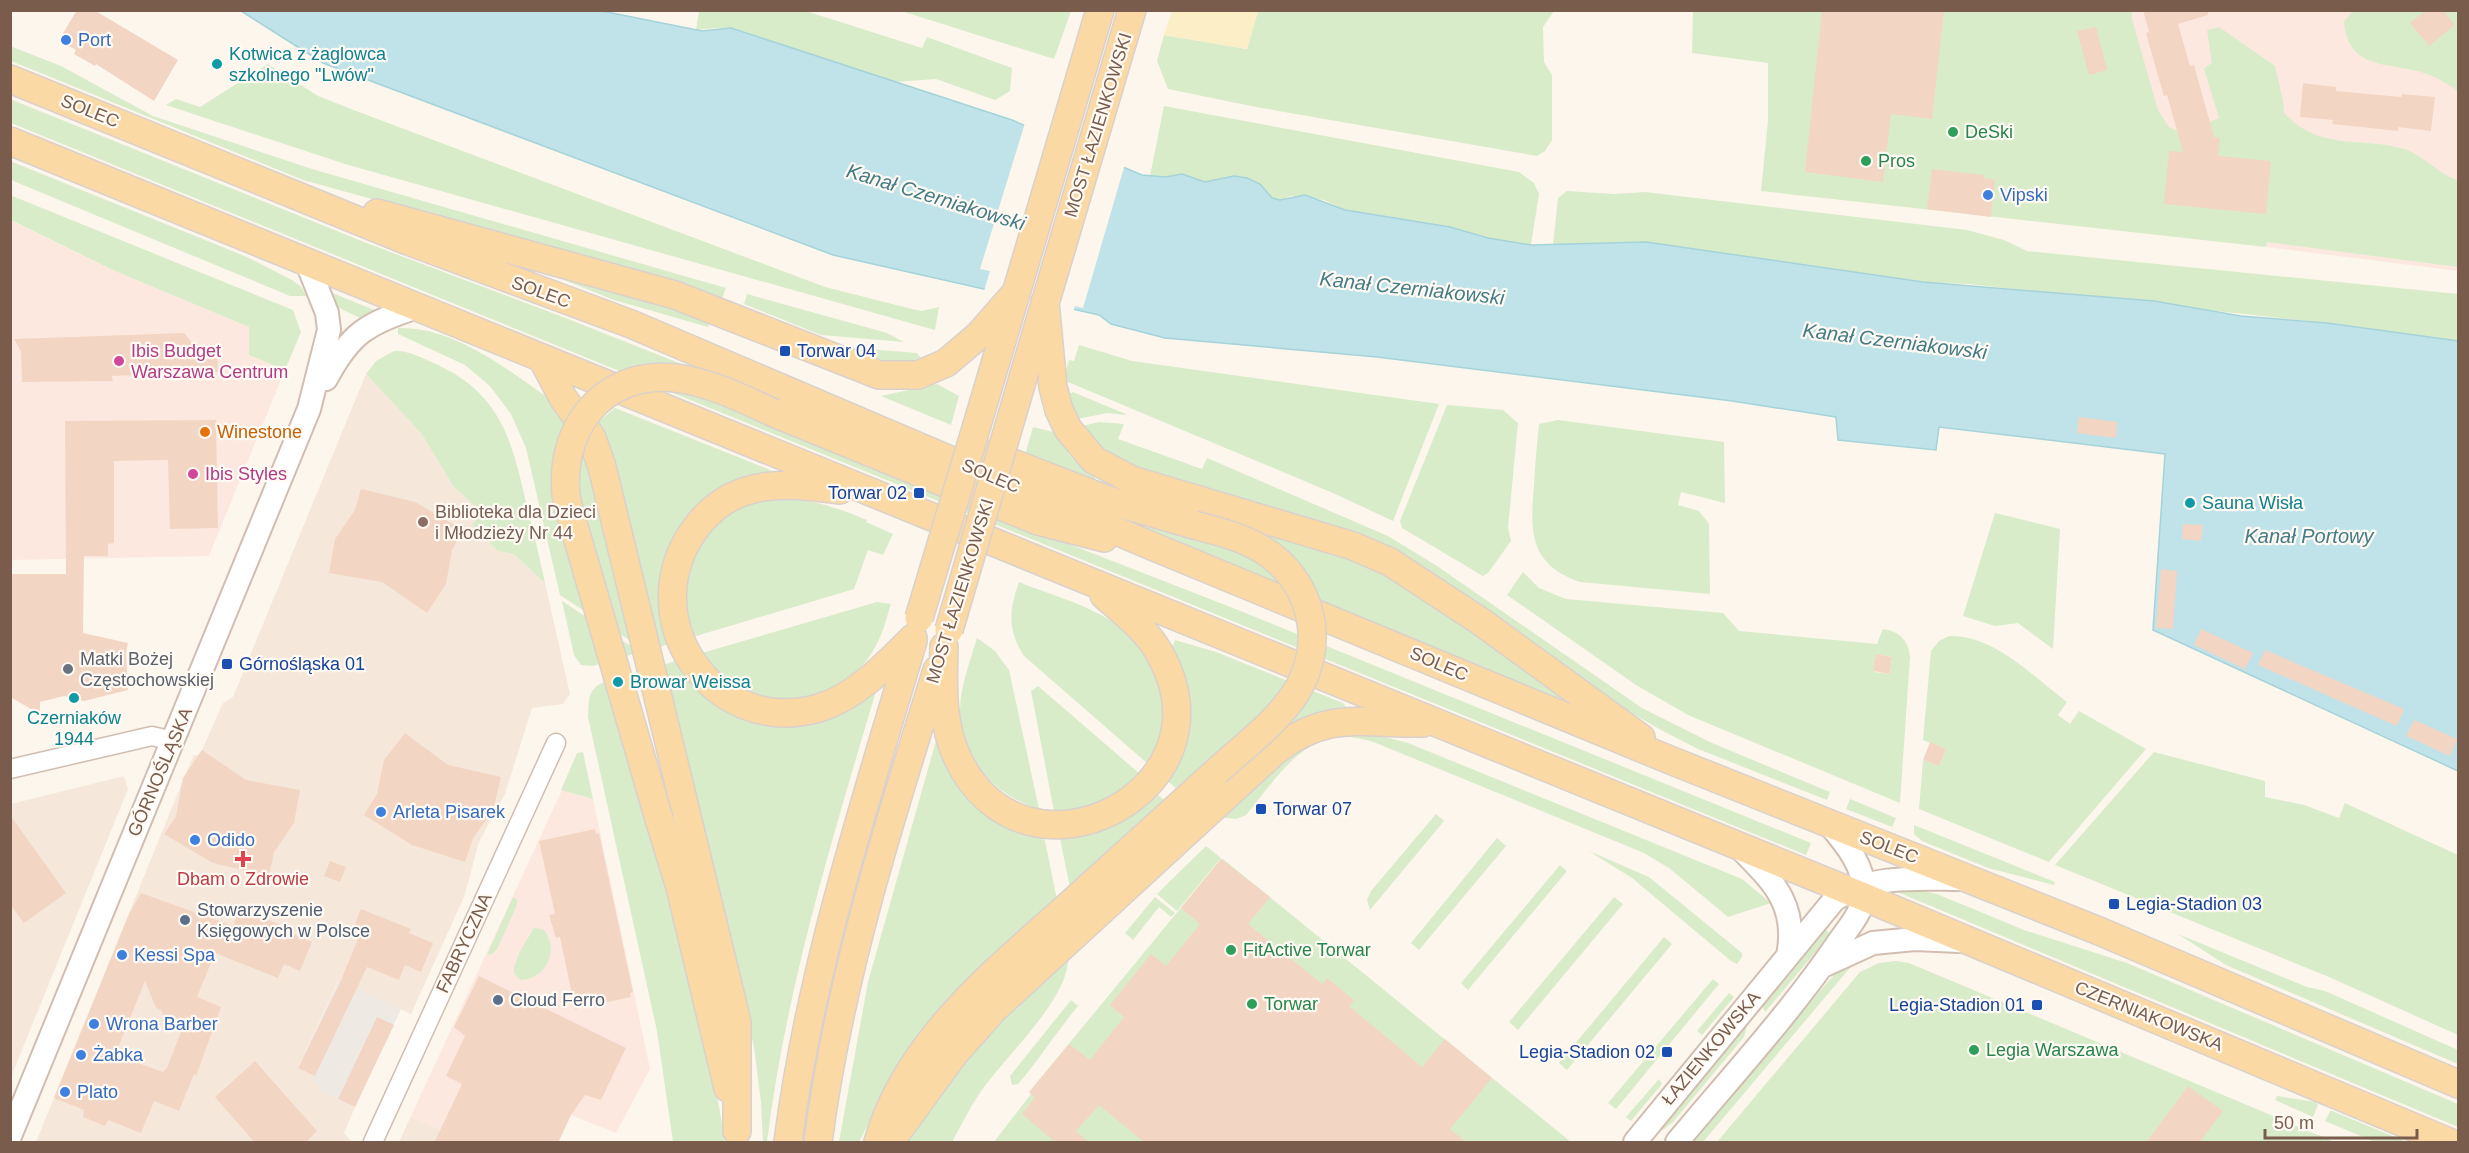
<svg xmlns="http://www.w3.org/2000/svg" width="2469" height="1153" viewBox="0 0 2469 1153" font-family="Arial,sans-serif">
<rect width="100%" height="100%" fill="#fdf6ec"/>
<path fill="#f5e8da" d="M366,374L421,433L454,487L483,512L472,525L498,551L514,554L545,583L570,694L563,704L532,708L505,794L479,842L464,897L411,1014L338,981L298,1067L315,1076L324,1093L355,1107L344,1133L352,1142H36L186,773L194,755H198L202,750L223,703L233,697Z
M124,776L128,789L11,1077V804Z
M411,1116L468,1142H399Z"/>
<path fill="#fde8e0" d="M2106,11H2458V271L2266,247L2275,160L2142,143Z
M10,220L115,271L249,327V355L285,370L209,556L11,560Z
M562,790L593,799L650,1069L616,1133L571,1115L558,1142H468L411,1116Z"/>
<path fill="#efe9e4" d="M339,980L401,1009L355,1107L324,1093L313,1079L315,1076L298,1068Z"/>
<path fill="#d8ecc9" fill-rule="evenodd" d="M699,11H806L922,48L927,37L1012,68L1010,91L995,100L936,79L895,82L719,28L696,30Z
M901,11H1071L1054,59Z
M1258,11H1554L1543,27L1544,62L1552,75V140L1545,151L1537,156L1256,107L1168,89L1157,61L1164,35L1247,49Z
M1693,11H2132V19L2158,110L2169,127L2183,134L2219,118L2204,68L2212,63L2207,30L2219,27L2275,66L2283,100L2284,113C2319,151 2356,137 2401,148C2422,153 2437,174 2458,180V267L2267,242L2266,247L1761,191L1768,120V63L1692,53Z
M2353,11H2458V91C2446,83 2435,76 2421,72C2384,62 2348,69 2344,21Z
M10,46L61,66L153,116L312,169L726,288L722,299L658,278L303,180L11,61Z
M268,64L318,96L351,109L825,287L912,309L922,311L939,307L935,330L345,164L166,105L176,99L200,107Z
M10,99L364,242L563,317L777,402L1020,525L1233,608L1811,843L1806,855L11,123Z
M1164,106L1519,172L1534,183L1539,194L1531,245L1488,238L1450,227L1345,210L1324,200L1291,196L1280,200L1272,198L1260,184L1205,182L1182,174L1165,177L1150,176Z
M10,161L247,257L292,280L301,287L307,296H290L11,180Z
M1567,191L1614,194L1645,192L1967,230L2004,240L2027,251L2458,294V341L2327,323L1968,284L1923,282L1646,242L1553,245L1558,198Z
M10,195L293,310L301,332L285,370L249,355V327L115,271L11,220Z
M537,269L670,306L710,321L708,327L614,300Z
M333,293L335,294L379,312L362,319L337,307Z
M747,294L887,333L904,342L821,335L744,304Z
M398,328C452,326 506,368 547,397C563,408 580,416 596,424L615,408L775,472L670,548L664,562L689,569C696,555 703,535 713,524C753,479 821,501 867,520L866,522L893,534L883,555L868,550L854,589L646,651L560,595L526,448L511,414L490,386L465,365L398,334Z
M1079,345L1132,361L1439,404L1393,521L1333,493L1068,382L1064,378L1069,360L1074,361Z
M843,347L917,353L923,361L888,364Z
M394,351C410,350 424,359 438,365C499,394 511,437 525,498C532,526 539,555 545,583L514,554L498,551L472,525L482,512L454,487L421,433L366,374L376,361Z
M937,384L959,396L951,425L881,396Z
M1073,392L1128,415L1107,413L1077,419L1067,395Z
M1447,405L1503,410L1518,423L1508,528L1511,541L1488,573L1483,576L1402,528L1400,521Z
M1558,420L1724,442L1725,503L1681,492L1678,505L1699,511L1709,524L1710,594L1580,582C1529,564 1530,532 1534,485C1535,465 1537,445 1539,424Z
M1099,422L1124,424L1118,439L1202,469L1207,458L1388,536L1437,566L1642,708L1712,743L1830,792L1827,800L1698,749L1661,730L1618,705L1425,570L1129,466L1102,451L1082,426Z
M1033,427L1053,432L1072,458L1096,477L1093,482L1025,455Z
M1104,511L1237,551L1266,566L1289,592Z
M1995,513L2060,529L2053,649L2018,623L1995,626L1963,616Z
M1202,514L1350,557L1408,586L1569,702L1530,690L1319,606L1314,586L1302,568Z
M1523,572L1539,588L1566,599L1723,613L1739,631L1877,644L1883,629C1899,631 1909,641 1910,657L1900,803L1688,715L1636,685L1507,595ZM1876,654L1892,657L1890,674L1874,672Z
M1019,582C1060,599 1116,611 1143,650C1158,670 1173,718 1184,743L1186,695L1172,648L1175,640L1216,652L1343,703L1346,707C1284,717 1241,766 1194,804L1024,656C1007,629 1009,611 1019,582Z
M562,601L640,652L593,666L581,665L574,655Z
M877,602L891,604C886,619 882,637 873,651C849,692 791,711 747,691C728,683 716,669 702,653Z
M1949,636C1995,635 2032,676 2067,702L2058,715L2070,724L2079,711L2146,749L2049,862L1919,809L1923,760L1939,766L1946,749L1923,740L1931,651L1939,641Z
M977,638L995,651L1009,670L1039,809C995,796 960,758 960,711C960,686 970,662 977,638Z
M675,661C706,710 766,739 823,720C841,714 859,700 876,691C832,840 786,988 767,1142H763L761,1102L754,1047L663,665Z
M606,681C651,833 701,986 725,1142H673L657,1031L588,717C590,701 585,690 606,681Z
M1038,686L1140,774C1112,801 1093,809 1054,811L1031,691Z
M1373,734L1408,743L1742,879L1771,903L1728,917L1669,868L1644,853L1376,743C1310,719 1282,772 1246,815L1236,819L1217,817L1280,760L1324,736Z
M937,737C953,791 989,825 1044,836L1057,900L886,1089L859,1142H839L868,982Z
M583,752L593,799L561,790L577,753Z
M2154,752L2265,781V797L2304,805L2339,818L2345,803L2347,804L2458,855V1035L2329,977L2055,865Z
M1157,794L1165,801L1070,888L1060,838C1099,835 1130,822 1157,794Z
M1850,799L1896,818L1892,827L1846,809Z
M1436,814L1444,821L1370,910L1367,900L1371,891Z
M1914,825L2055,882L2054,885L1988,868L1922,841L1914,834Z
M1497,838L1506,846L1419,950L1411,943Z
M1206,846L1221,858L1177,911L1157,894Z
M1589,851L1649,877L1742,953V957L1737,964L1731,961L1632,878Z
M1221,859H1223L1571,1142H994L1031,1094L1030,1091Z
M1560,865L1567,871L1468,990L1461,983Z
M1914,889L1937,894L2024,930L2127,963L2458,1104V1127L1895,891Z
M513,897L517,900V905L497,949L492,954L487,955Z
M1155,897L1175,913L1171,917L1159,907L1133,940L1125,933Z
M1614,897L1623,904L1518,1030L1509,1022Z
M534,928L543,929C560,949 547,979 521,980L514,974V967L520,951Z
M1825,929L1831,934L1765,1012L1762,1005Z
M2178,934L2307,987L2325,991L2458,1050V1064L2226,965Z
M1664,937L1672,944L1567,1070L1559,1063Z
M1068,956C1071,998 1003,1058 979,1094C969,1109 961,1126 952,1142H906L970,1050Z
M1895,961L1909,963L2335,1142H1717L1860,972L1879,963Z
M1854,963L1703,1142H1693L1825,985L1838,971Z
M1713,979L1719,984L1616,1109L1608,1103Z
M1729,993L1734,997L1702,1035L1697,1031Z
M1071,1000L1078,1006C1057,1031 1040,1059 1018,1084L1012,1085L1010,1076Z
M1748,1022L1744,1037L1673,1122L1663,1130L1658,1129Z
M1659,1079L1662,1084L1631,1121L1626,1117Z
M2277,1096L2316,1102L2318,1105L2313,1117L2275,1100Z
M2330,1111H2332L2407,1142H2375L2325,1121Z"/>
<path fill="#fcefc7" d="M1172,11V10L1258,11L1247,49L1164,35Z"/>
<path fill="#bfe3e8" stroke="#a5d3da" stroke-width="1.5" d="M597,10L702,31L731,28L1012,120L1142,175L1165,177L1182,174L1205,182L1234,176L1247,178L1260,184L1272,198L1280,200L1305,195L1345,210L1450,227L1488,238L1531,245L1646,242L1923,282L2154,301L2241,316L2327,323L2458,341V771L2153,630L2165,454L1939,427L1936,450L1838,440L1836,417L1732,401L1377,357L1165,338L1111,324L1099,315L833,255L323,63L241,11Z"/>
<path fill="#fdf6ec" d="M1025,123L1125,164L1083,308L1075,306L1073,312L984,291L990,271L980,269Z"/>
<path fill="#f3d5c3" fill-rule="evenodd" d="M77,10H94L178,60L154,101L96,64L95,66L74,54L76,50L59,40Z
M1822,10H1944L1932,119L1891,114L1883,182L1805,172Z
M2143,10H2208V15L2178,24L2190,66L2194,65L2214,137L2220,138L2218,156L2271,161L2266,214L2164,204L2169,151L2183,152L2167,95L2164,96L2158,76L2146,33L2149,32Z
M2426,10H2443L2455,25L2429,46L2410,23Z
M2096,27L2107,70L2089,75L2077,31Z
M2303,83L2336,87V91L2401,97L2402,94L2435,97L2431,131L2398,127V131L2332,124L2333,120L2300,117Z
M1932,169L1984,175L1983,178L1995,180L1991,217L1927,209Z
M184,333L198,350H217L218,372L112,376L113,381L22,382L21,351L14,339Z
M2079,417L2117,422L2116,438L2077,433Z
M216,420L218,528L170,529L168,460L114,461V543L108,544V556H84L83,633L128,643L126,653L128,690L84,701L64,696L40,702V714L10,697L12,574H66L65,421Z
M361,489L415,502L463,530L452,550L446,584L427,613L382,582L329,573L335,539L355,510Z
M2183,524L2203,525L2201,541L2182,539Z
M2161,569L2177,571L2173,629L2156,628Z
M2201,629L2253,653L2245,669L2194,645Z
M2265,650L2404,709L2397,726L2258,665Z
M1876,654L1892,657L1890,674L1873,671Z
M2414,720L2457,739L2450,756L2406,736Z
M405,733L448,765L501,777L493,811L473,838L465,862L412,845L364,815L377,794L384,760Z
M1930,742L1946,749L1939,766L1923,760Z
M202,750L246,780L300,790L294,823L274,852L269,876L213,863L164,834L176,816L183,778Z
M10,815L66,893L24,923L10,904Z
M595,829L596,834L599,833L633,992L630,993L631,997L575,1009L560,937L556,938L549,915L555,914L539,841Z
M1221,859L1270,897L1248,924L1322,984L1327,978L1354,1000L1349,1006L1422,1067L1445,1039L1492,1078L1450,1129L1467,1143H1145L1099,1105L1076,1131L1090,1143H1056L1022,1114L1035,1098L1029,1092L1069,1044L1090,1060L1124,1017L1110,1005L1151,954L1166,966L1200,924L1181,908Z
M330,861L346,867L340,882L324,876Z
M141,893L233,926L240,908L290,929L288,932L312,942L300,971L284,964L278,978L215,953L197,997L221,1007L196,1076L194,1074L179,1111L154,1101L141,1133L108,1120L105,1126L83,1117L84,1110L54,1098L129,914ZM145,981L156,1008L161,1010L163,1015L184,1024L167,1068L163,1072L115,1055Z
M361,909L411,929L409,933L433,943L421,972L405,965L399,980L367,967L315,1076L298,1068L339,985L360,934L352,931Z
M479,976L626,1048L601,1100L585,1095L571,1115L558,1143H434L462,1084L446,1076L465,1036L454,1027Z
M377,1017L394,1025L355,1107L338,1099Z
M255,1061L317,1131L305,1143H255L215,1097Z
M2188,1086L2223,1111L2199,1143H2146Z"/>
<g fill="none" stroke-linecap="round" stroke-linejoin="round">
<g stroke="#d1beb0" stroke-width="21">
<path id="minor" d="M10,769L152,736L173,741
M373,1142L556,743"/>
</g>
<g stroke="#d1beb0" stroke-width="26">
<path id="tertiary" d="M326,379C351,332 367,324 417,307
M1740,848C1773,882 1798,904 1788,956
M1825,965L1873,943L1915,939L1959,941
M10,1136L309,409L329,330L327,313L307,263
M1635,1142L1834,900C1870,874 1919,879 1962,879
M1677,1142C1732,1076 1792,1011 1840,940C1849,927 1862,912 1864,896C1866,868 1846,844 1829,824"/>
</g>
<g stroke="#dad1cd" stroke-width="30">
<path id="primary" d="M10,79L408,241L631,324L1147,544L1670,760L2099,931L2458,1084
M10,141L1864,897L2449,1142
M377,213L675,295L879,375H918L946,363L979,335L1014,295
M1045,302L1053,387L1059,410L1068,429L1094,460L1132,480L1353,546L1390,562L1480,621L1641,738
M542,358L563,398L592,438L602,467L737,1022V1131
M1025,371L1132,10
M774,413L1038,521L1104,538
M977,425L1100,10
M977,453L992,455L1108,500L1194,525
M840,490C808,486 777,481 746,491C727,497 710,510 698,525C629,613 710,739 819,708C856,697 887,664 913,638
M944,647C943,685 941,724 958,759C1026,900 1237,790 1160,654C1147,630 1124,613 1104,595
M659,819L680,887L728,1088
M788,1142C810,971 864,806 913,641
M818,1142C839,981 888,825 937,670
M878,1142C906,1043 993,973 1067,907C1116,862 1166,817 1216,772
M890,1142L954,1054L994,1009L1275,751C1328,710 1361,724 1423,723"/>
</g>
<use href="#minor" stroke="#fff" stroke-width="18"/>
<use href="#tertiary" stroke="#fff" stroke-width="22"/>
<use href="#primary" stroke="#fbd9a5" stroke-width="27"/>
<g stroke="#dad1cd" stroke-width="30" stroke-linecap="butt">
<path id="primary-bridge" d="M1194,525C1217,531 1242,537 1263,550C1313,581 1327,645 1295,694C1275,724 1242,748 1216,772
M919,618L977,425
M949,630L1025,371
M659,819L567,502C556,433 600,370 675,378C710,382 743,399 774,413"/>
</g>
<use href="#primary-bridge" stroke="#fbd9a5" stroke-width="27"/>
</g>
<g fill="#3f7fe0" stroke="#fffaf3" stroke-width="2">
<circle cx="66" cy="40" r="6"/>
<circle cx="1988" cy="195" r="6"/>
<circle cx="381" cy="812" r="6"/>
<circle cx="195" cy="840" r="6"/>
<circle cx="122" cy="955" r="6"/>
<circle cx="94" cy="1024" r="6"/>
<circle cx="81" cy="1055" r="6"/>
<circle cx="65" cy="1092" r="6"/>
</g>
<g fill="#0f9aa8" stroke="#fffaf3" stroke-width="2">
<circle cx="217" cy="64" r="6"/>
<circle cx="2190" cy="503" r="6"/>
<circle cx="618" cy="682" r="6"/>
<circle cx="74" cy="698" r="6"/>
</g>
<g fill="#2e9e5b" stroke="#fffaf3" stroke-width="2">
<circle cx="1953" cy="132" r="6"/>
<circle cx="1866" cy="161" r="6"/>
<circle cx="1231" cy="950" r="6"/>
<circle cx="1252" cy="1004" r="6"/>
<circle cx="1974" cy="1050" r="6"/>
</g>
<g fill="#1a4fb4" stroke="#fffaf3" stroke-width="2">
<rect x="779" y="345" width="12" height="12" rx="3"/>
<rect x="913" y="487" width="12" height="12" rx="3"/>
<rect x="221" y="658" width="12" height="12" rx="3"/>
<rect x="1255" y="803" width="12" height="12" rx="3"/>
<rect x="2108" y="898" width="12" height="12" rx="3"/>
<rect x="2031" y="999" width="12" height="12" rx="3"/>
<rect x="1661" y="1046" width="12" height="12" rx="3"/>
</g>
<g fill="#d1479c" stroke="#fffaf3" stroke-width="2">
<circle cx="119" cy="361" r="6"/>
<circle cx="193" cy="474" r="6"/>
</g>
<circle fill="#e8710a" stroke="#fffaf3" stroke-width="2" cx="205" cy="432" r="6"/>
<circle fill="#8d6e63" stroke="#fffaf3" stroke-width="2" cx="423" cy="522" r="6"/>
<circle fill="#6b7280" stroke="#fffaf3" stroke-width="2" cx="68" cy="669" r="6"/>
<path fill="#e0444e" stroke="#fffaf3" stroke-width="2" d="M240 850h6v6h6v6h-6v6h-6v-6h-6v-6h6z"/>
<g fill="#5c6f8a" stroke="#fffaf3" stroke-width="2">
<circle cx="185" cy="920" r="6"/>
<circle cx="498" cy="1000" r="6"/>
</g>
<g text-anchor="middle" stroke-width="4.5" stroke-linejoin="round" paint-order="stroke">
<g font-size="18" fill="#366cbe" stroke="#fffaf3" text-anchor="start">
<text x="78" y="46">Port</text>
<text x="2000" y="201">Vipski</text>
<text x="393" y="818">Arleta Pisarek</text>
<text x="207" y="846">Odido</text>
<text x="134" y="961">Kessi Spa</text>
<text x="106" y="1030">Wrona Barber</text>
<text x="93" y="1061">Żabka</text>
<text x="77" y="1098">Plato</text>
</g>
<g font-size="18" fill="#0d838f" stroke="#fffaf3" text-anchor="start">
<text x="229" y="60">Kotwica z żaglowca<tspan x="229" dy="21">szkolnego "Lwów"</tspan></text>
<text x="2202" y="509">Sauna Wisła</text>
<text x="630" y="688">Browar Weissa</text>
<text x="74" y="724" text-anchor="middle">Czerniaków<tspan x="74" dy="21">1944</tspan></text>
</g>
<g font-size="18" fill="#7a5c4d" stroke="#fffaf3">
<text transform="translate(90 111) rotate(22)" y="6">SOLEC</text>
<text transform="translate(1098 125) rotate(-73)" y="6">MOST ŁAZIENKOWSKI</text>
<text transform="translate(541 292) rotate(20)" y="6">SOLEC</text>
<text transform="translate(991 476) rotate(23)" y="6">SOLEC</text>
<text transform="translate(960 591) rotate(-73)" y="6">MOST ŁAZIENKOWSKI</text>
<text transform="translate(1439 664) rotate(23)" y="6">SOLEC</text>
<text transform="translate(160 772) rotate(-67)" y="6">GÓRNOŚLĄSKA</text>
<text transform="translate(1889 847) rotate(21)" y="6">SOLEC</text>
<text transform="translate(464 943) rotate(-65)" y="6">FABRYCZNA</text>
<text transform="translate(2149 1016) rotate(22)" y="6">CZERNIAKOWSKA</text>
<text transform="translate(1711 1048) rotate(-50)" y="6">ŁAZIENKOWSKA</text>
</g>
<g font-size="18" fill="#27864d" stroke="#fffaf3" text-anchor="start">
<text x="1965" y="138">DeSki</text>
<text x="1878" y="167">Pros</text>
<text x="1243" y="956">FitActive Torwar</text>
<text x="1264" y="1010">Torwar</text>
<text x="1986" y="1056">Legia Warszawa</text>
</g>
<g font-size="18" fill="#b23c85" stroke="#fffaf3" text-anchor="start">
<text x="131" y="357">Ibis Budget<tspan x="131" dy="21">Warszawa Centrum</tspan></text>
<text x="205" y="480">Ibis Styles</text>
</g>
<g font-size="18" fill="#164399" stroke="#fffaf3" text-anchor="start">
<text x="797" y="357">Torwar 04</text>
<text x="907" y="499" text-anchor="end">Torwar 02</text>
<text x="239" y="670">Górnośląska 01</text>
<text x="1273" y="815">Torwar 07</text>
<text x="2126" y="910">Legia-Stadion 03</text>
<text x="2025" y="1011" text-anchor="end">Legia-Stadion 01</text>
<text x="1655" y="1058" text-anchor="end">Legia-Stadion 02</text>
</g>
<g font-size="18" fill="#c56008" stroke="#fffaf3" text-anchor="start">
<text x="217" y="438">Winestone</text>
</g>
<g font-size="18" fill="#785e54" stroke="#fffaf3" text-anchor="start">
<text x="435" y="518">Biblioteka dla Dzieci<tspan x="435" dy="21">i Młodzieży Nr 44</tspan></text>
</g>
<g font-size="18" fill="#5b616d" stroke="#fffaf3" text-anchor="start">
<text x="80" y="665">Matki Bożej<tspan x="80" dy="21">Częstochowskiej</tspan></text>
</g>
<g font-size="18" fill="#be3a42" stroke="#fffaf3">
<text x="243" y="885">Dbam o Zdrowie</text>
</g>
<g font-size="18" fill="#4e5e75" stroke="#fffaf3" text-anchor="start">
<text x="197" y="916">Stowarzyszenie<tspan x="197" dy="21">Księgowych w Polsce</tspan></text>
<text x="510" y="1006">Cloud Ferro</text>
</g>
<g font-size="20" font-style="italic" fill="#437c86" stroke="#fffaf3">
<text transform="translate(936 197) rotate(17)" y="7">Kanał Czerniakowski</text>
<text transform="translate(1412 288) rotate(6)" y="7">Kanał Czerniakowski</text>
<text transform="translate(1895 341) rotate(7)" y="7">Kanał Czerniakowski</text>
<text x="2309" y="543">Kanał Portowy</text>
</g>
</g>
<rect width="2469" height="1153" fill="none" stroke="#7a5c4d" stroke-width="24"/>
<path d="M2265 1129v9h152v-9" fill="none" stroke="#7a5c4d" stroke-width="3"/>
<text x="2274" y="1129" font-size="18" fill="#7a5c4d" stroke="#fffaf3" stroke-width="4.5" paint-order="stroke">50 m</text>
</svg>
